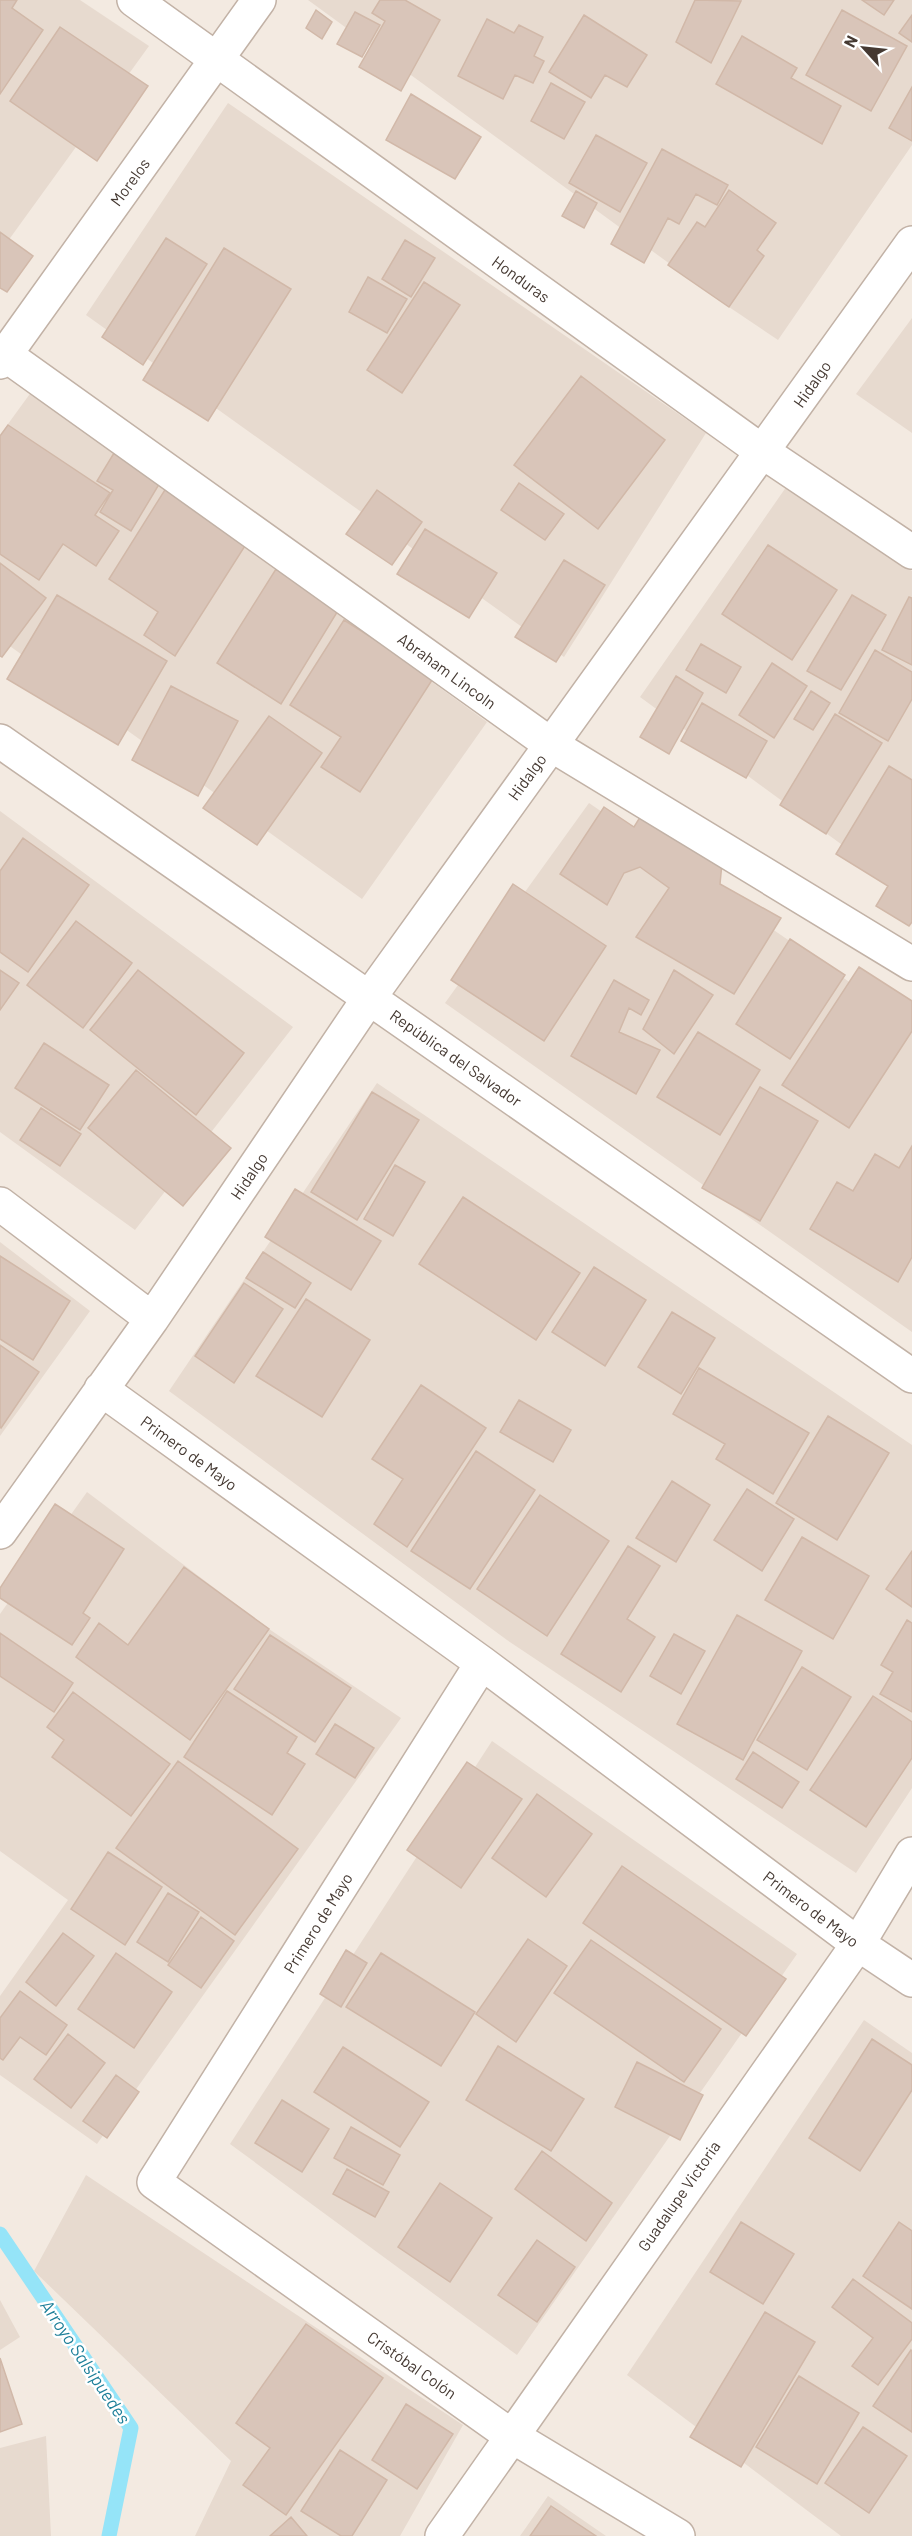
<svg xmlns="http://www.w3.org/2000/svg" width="912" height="2536" viewBox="0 0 912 2536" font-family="Barlow,sans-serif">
<rect width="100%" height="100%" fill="#f3eae1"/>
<path fill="#e7dacf" d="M0,0H80L149,46L0,252Z
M308,0H912V145L778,340L729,307Z
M228,103L706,433L564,657L86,315Z
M912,318V433L856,394Z
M32,391L487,722L362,899L0,639V435Z
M789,483L912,571V896L640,697Z
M589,803L912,1025V1332L445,1003Z
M0,811L293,1027L135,1230L0,1132Z
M377,1083L912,1445V1788L856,1873L507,1640L169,1391Z
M0,1242L90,1311L0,1436Z
M87,1492L269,1629L401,1718L97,2144L0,2075V1996L68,1900L0,1851V1614Z
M492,1741L797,1954L517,2355L230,2144Z
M864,2020L912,2053V2536H841L627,2375Z
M86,2175L463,2425L400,2536H195L231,2461L34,2271Z
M0,2300L20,2337L0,2350Z
M46,2436L51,2536H0V2448Z
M548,2496L606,2536H520Z"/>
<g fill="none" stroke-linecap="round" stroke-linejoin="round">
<path stroke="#95e4f8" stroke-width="15" d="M0,2234L131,2428L109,2536"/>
</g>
<path fill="#d9c5b9" stroke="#d1b8a8" stroke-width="1.5" d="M0,0H17L12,8L43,30L0,94Z
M380,0H405L440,20L401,91L359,67L385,21L372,13Z
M695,0L741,1L711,63L676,42Z
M862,0H894L884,15Z
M316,10L332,22L322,39L306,28Z
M842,10L907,46L871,111L806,75Z
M355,12L380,25L362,57L337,44Z
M584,15L647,55L627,87L605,75L591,98L549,72Z
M912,15V42L899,33Z
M487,19L514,33L519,25L543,37L534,56L544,61L533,83L515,75L503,99L458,76Z
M60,27L148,86L97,161L10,101Z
M742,36L797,68L791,78L841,106L822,144L716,84Z
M551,83L585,102L564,139L531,121Z
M912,87V141L889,128Z
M411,94L481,137L455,179L386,140Z
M596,135L647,163L620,212L569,183Z
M662,149L728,185L717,205L696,194L679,224L668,218L644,263L611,244Z
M729,190L776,223L757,250L764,256L729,307L668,265L697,222L705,227Z
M576,191L597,203L584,228L562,216Z
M0,232L33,256L7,292L0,288Z
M166,238L207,264L143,365L102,337Z
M405,240L435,258L411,297L382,279Z
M224,248L291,289L208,421L143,380Z
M368,277L407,299L387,333L349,312Z
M424,282L460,305L402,393L367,370Z
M581,376L665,440L598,529L514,465Z
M8,425L110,493L95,515L119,531L96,566L63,544L39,580L0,554V436Z
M114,453L161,481L131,531L100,512L113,490L97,481Z
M519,483L564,514L545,540L501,510Z
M168,485L250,538L175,656L144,635L158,612L109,579Z
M377,490L422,522L392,565L346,534Z
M425,529L497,573L469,618L397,574Z
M768,545L837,590L792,660L722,614Z
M564,560L605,585L556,662L515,637Z
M0,563L46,598L2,657L0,656Z
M276,569L339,609L281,704L217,663Z
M57,595L167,661L118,745L7,679Z
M852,595L886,615L841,690L807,671Z
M909,597L912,598V665L882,650Z
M344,620L434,677L360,792L321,767L341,737L290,705Z
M701,644L741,667L726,693L686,670Z
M875,650L912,672V699L888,741L839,713Z
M772,663L807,686L774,738L739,715Z
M676,676L703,693L669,754L640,737Z
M171,686L238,721L198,796L132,760Z
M811,691L830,703L813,730L794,719Z
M702,703L767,741L746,778L681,741Z
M835,714L882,743L826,834L780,805Z
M269,716L322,753L257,845L203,808Z
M889,766L912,780V922L909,926L876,906L888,886L836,854Z
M604,807L634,827L642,814L722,863L720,884L781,918L734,994L636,937L669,888L640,867L624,873L607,905L560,874Z
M23,838L89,885L28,972L0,952V871Z
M513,884L606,946L544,1041L451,980Z
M76,921L132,963L83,1028L27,985Z
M790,939L845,975L790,1059L736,1024Z
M859,967L912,1001V1031L849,1128L782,1085Z
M0,970L19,983L0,1010Z
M138,970L244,1053L196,1115L90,1030Z
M674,970L713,995L674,1054L643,1029Z
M614,980L649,1000L641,1015L629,1008L619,1032L660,1050L636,1094L571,1056Z
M698,1032L760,1070L720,1135L657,1097Z
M44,1043L109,1085L80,1130L15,1088Z
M136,1070L231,1148L183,1206L88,1128Z
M760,1087L818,1121L760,1221L702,1188Z
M372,1092L419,1120L357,1220L311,1192Z
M41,1108L81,1134L60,1166L20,1140Z
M912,1146V1257L898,1282L810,1229L837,1182L853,1191L875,1154L899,1168Z
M395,1165L425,1182L393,1236L364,1219Z
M295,1189L381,1241L351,1290L265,1237Z
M463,1197L580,1273L536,1340L419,1264Z
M263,1252L311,1283L295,1308L246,1278Z
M0,1256L70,1301L33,1360L0,1339Z
M594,1267L646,1300L605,1366L552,1332Z
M244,1283L283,1309L234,1383L195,1356Z
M306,1299L370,1340L322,1417L256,1376Z
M672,1312L715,1338L681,1394L638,1367Z
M0,1345L39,1372L1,1428L0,1427Z
M699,1368L809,1433L773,1494L716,1459L725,1444L673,1414Z
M421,1385L486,1428L407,1547L374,1524L403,1479L372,1459Z
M519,1400L571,1430L553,1462L500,1432Z
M828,1416L889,1453L837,1540L776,1503Z
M476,1451L535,1490L470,1589L411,1551Z
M672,1481L710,1505L676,1562L636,1538Z
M747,1489L794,1519L762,1571L714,1540Z
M540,1495L609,1541L547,1636L477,1589Z
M55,1504L124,1549L83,1613L90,1618L72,1645L0,1598V1588Z
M802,1537L869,1576L833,1639L765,1600Z
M628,1546L660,1566L627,1619L655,1637L621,1692L561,1654Z
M912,1551V1607L886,1589Z
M184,1567L269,1629L190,1740L76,1657L99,1623L128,1645Z
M737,1615L802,1651L743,1760L677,1724Z
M907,1620L912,1623V1712L880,1694L893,1672L881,1665Z
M0,1633L73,1683L54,1712L0,1676Z
M674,1634L705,1651L681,1694L650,1676Z
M270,1635L351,1688L315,1742L234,1689Z
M802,1667L851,1697L807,1770L757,1740Z
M227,1691L297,1737L287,1753L305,1764L272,1815L184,1757Z
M73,1692L170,1764L131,1816L52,1757L64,1740L47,1727Z
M873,1696L912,1722V1758L866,1827L810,1790Z
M335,1724L374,1748L355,1778L316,1754Z
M753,1752L799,1782L782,1808L736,1779Z
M178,1761L298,1849L235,1935L116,1848Z
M467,1762L522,1799L461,1888L407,1850Z
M537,1794L592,1834L546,1897L492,1858Z
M108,1852L162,1887L125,1945L71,1909Z
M622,1866L786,1979L746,2036L583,1923Z
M168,1893L199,1912L168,1962L137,1942Z
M201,1917L234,1941L201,1988L168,1965Z
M63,1933L94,1956L56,2006L26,1982Z
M528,1939L567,1966L516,2042L476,2014Z
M591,1940L721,2029L684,2082L554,1993Z
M346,1950L367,1963L341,2007L320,1994Z
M116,1953L172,1992L134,2048L78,2009Z
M381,1953L475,2012L441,2066L346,2007Z
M20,1991L67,2025L46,2055L20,2037L3,2060L0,2058V2018Z
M68,2034L105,2063L71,2108L34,2079Z
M872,2039L912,2065V2090L860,2171L809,2138Z
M498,2046L584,2099L551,2151L466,2100Z
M343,2047L429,2102L400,2147L314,2092Z
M637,2062L703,2095L680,2140L615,2107Z
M116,2075L139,2092L107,2138L83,2121Z
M282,2100L329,2129L302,2172L255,2143Z
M351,2127L400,2155L383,2185L334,2158Z
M542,2151L612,2203L586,2241L515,2189Z
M347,2169L389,2192L375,2217L333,2194Z
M440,2183L492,2218L450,2282L398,2247Z
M741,2222L794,2254L763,2304L710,2272Z
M899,2222L912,2231V2309L863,2276Z
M537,2240L575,2267L537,2322L498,2295Z
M853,2279L912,2323V2339L878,2385L852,2366L873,2338L832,2307Z
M765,2312L815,2342L741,2467L690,2437Z
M306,2324L383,2378L286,2515L243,2485L270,2448L236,2423Z
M911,2350L912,2351V2432L873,2406Z
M0,2358L22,2424L0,2432Z
M799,2376L859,2413L817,2484L756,2447Z
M406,2404L453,2434L417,2489L372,2460Z
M863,2427L907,2456L869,2513L825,2483Z
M340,2450L387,2480L352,2536H341L301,2511Z
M551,2506L596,2536H530Z
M291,2517L307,2536H270Z"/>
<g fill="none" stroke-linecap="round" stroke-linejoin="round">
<g stroke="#c2b2a6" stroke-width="36">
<path id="minor" d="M134,0L763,452L912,552
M0,351L550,744L912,964
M0,362L259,0
M0,741L912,1376
M0,1204L152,1319
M101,1389L482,1663L858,1944L912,1980
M0,1532L152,1319L369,998L912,243
M482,1663L154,2182L510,2435L678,2536
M442,2536L858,1944L912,1854"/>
</g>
<use href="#minor" stroke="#fff" stroke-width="33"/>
</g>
<g text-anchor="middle" stroke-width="5" stroke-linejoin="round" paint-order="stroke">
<g font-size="16" fill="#453932" stroke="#fff">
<text transform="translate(130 182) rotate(-54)" y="6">Morelos</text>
<text transform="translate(521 279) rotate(36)" y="6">Honduras</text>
<text transform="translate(812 384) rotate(-55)" y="6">Hidalgo</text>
<text transform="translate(447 671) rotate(36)" y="6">Abraham Lincoln</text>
<text transform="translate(527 777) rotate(-54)" y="6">Hidalgo</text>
<text transform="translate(456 1058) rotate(35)" y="6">República del Salvador</text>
<text transform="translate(249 1176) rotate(-56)" y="6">Hidalgo</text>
<text transform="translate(189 1453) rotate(36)" y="6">Primero de Mayo</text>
<text transform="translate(811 1909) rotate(37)" y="6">Primero de Mayo</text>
<text transform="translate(318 1923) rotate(-58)" y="6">Primero de Mayo</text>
<text transform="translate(679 2196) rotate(-55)" y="6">Guadalupe Victoria</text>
<text transform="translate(412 2365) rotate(35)" y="6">Cristóbal Colón</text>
</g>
<g font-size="18" font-style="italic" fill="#1d7f99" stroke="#fff">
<text transform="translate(85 2362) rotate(56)" y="6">Arroyo Salsipuedes</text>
</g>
</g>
<g transform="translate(864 48) rotate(297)" stroke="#ffffff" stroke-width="4.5" paint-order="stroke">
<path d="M0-4.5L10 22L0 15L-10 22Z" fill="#453932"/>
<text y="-9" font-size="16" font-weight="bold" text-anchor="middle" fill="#453932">N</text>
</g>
</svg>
